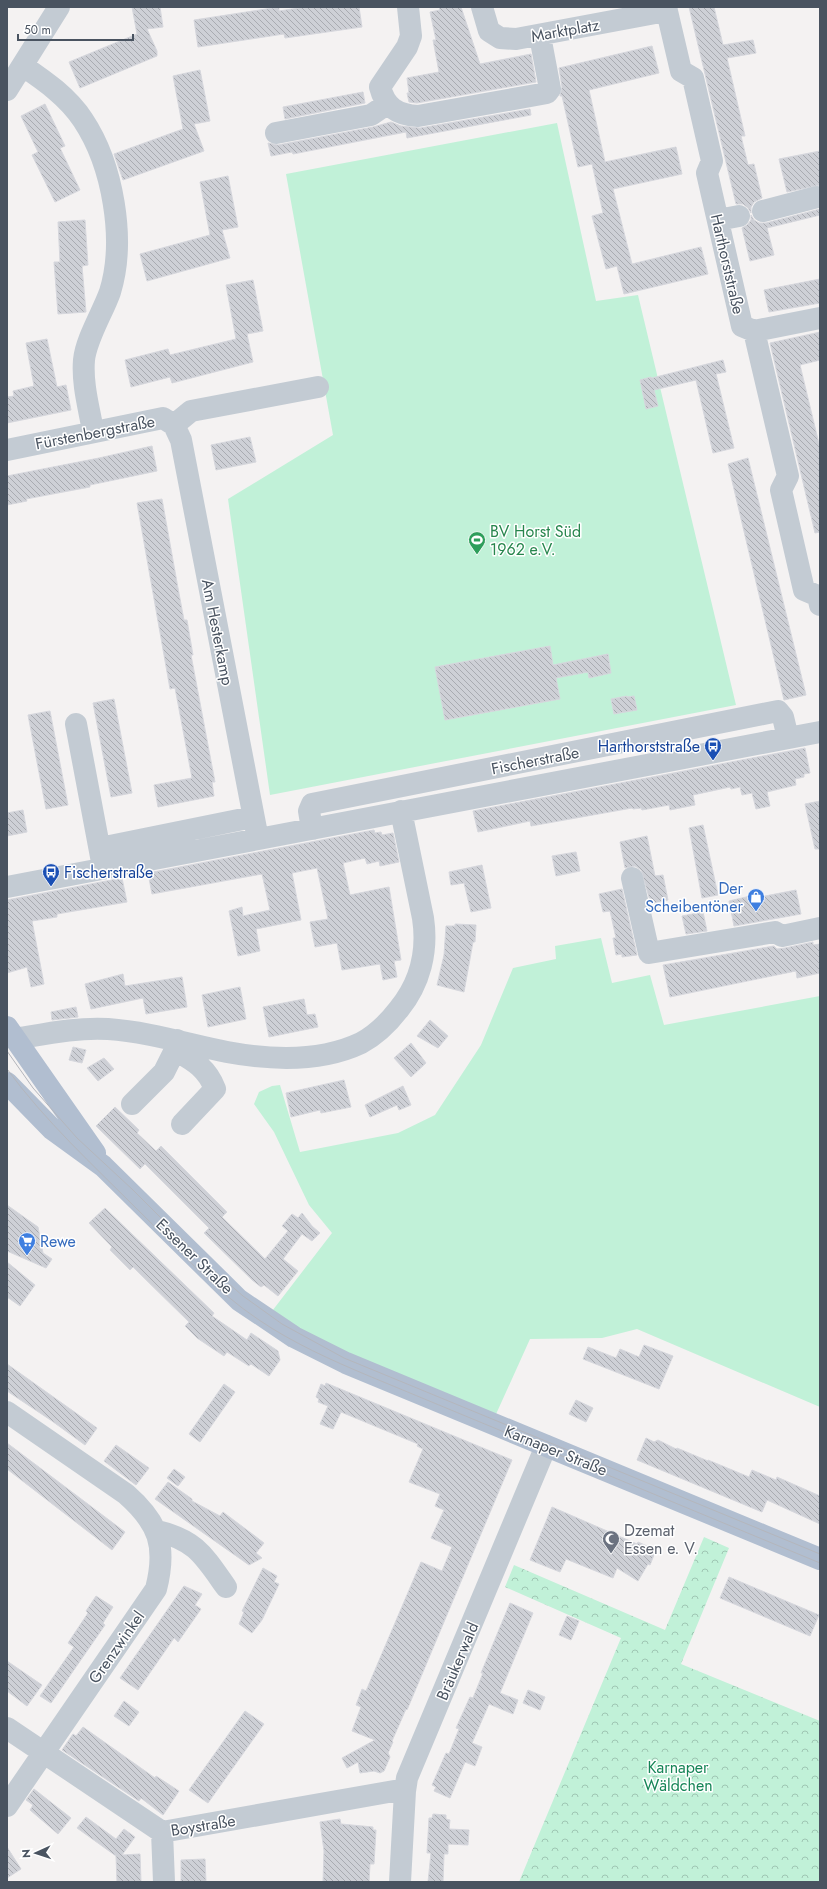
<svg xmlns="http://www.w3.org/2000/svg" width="827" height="1889" viewBox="0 0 827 1889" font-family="Jost,sans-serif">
<defs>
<pattern id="forest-crowns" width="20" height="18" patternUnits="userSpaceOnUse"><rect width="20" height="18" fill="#c1f1d8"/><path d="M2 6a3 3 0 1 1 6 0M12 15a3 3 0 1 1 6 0" fill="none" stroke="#9fc6b3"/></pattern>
<pattern id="building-back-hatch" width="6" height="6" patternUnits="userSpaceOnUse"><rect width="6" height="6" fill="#ced0d6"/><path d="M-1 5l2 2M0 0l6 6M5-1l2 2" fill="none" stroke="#a9abb1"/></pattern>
</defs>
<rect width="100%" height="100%" fill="#f4f2f2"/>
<path fill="url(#forest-crowns)" d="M704,1537L729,1548L681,1664L820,1721V1882H519L621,1638L505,1587L514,1565L665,1630Z"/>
<path fill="#c1f1d8" d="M557,123L596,301L638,295L736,705L270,795L228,499L333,435L286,174Z
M601,938L612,983L650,975L664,1025L820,996V1407L637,1329L602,1338L530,1339L492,1423L266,1319L332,1233L309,1205L274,1132L254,1104L259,1092L272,1086L280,1085L300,1152L398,1133L435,1115L481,1045L513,968L556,959L555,946Z"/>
<path fill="url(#building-back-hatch)" stroke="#d6d7dd" d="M132,7H160L163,27L147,29L157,51V56L80,88L69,62L137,34Z
M279,7V11L305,7H359L362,27L285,38L284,34L198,47L194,20Z
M439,7H461L480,64L531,54L536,82L417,103L409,102L407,93H409L407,78L439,72L433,40H436L430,12L440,10Z
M689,7H714L723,45L753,40L756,53L727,58L745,136H741L748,165L754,164L762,198L754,202L751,207V213L748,208L743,204H736Z
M652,46L659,73L589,90L605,162L676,147L682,174L613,189L632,264L701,247L708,274L624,294L617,266L606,269L592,216L603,213L592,164L578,167L562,96H560L562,87L559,68Z
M200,70L210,121L194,124L204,151L123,180L114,154L183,129L173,76Z
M363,92L365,103L285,119L283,107Z
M45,104L65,146L60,148L80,190L55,202L32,155L38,152L21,116Z
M530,109L531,115L407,138L406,132L293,154L292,152L271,156L268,143L278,145L373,127L391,122L401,126L420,128Z
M820,151V185L787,192L779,159Z
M228,176L238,227L222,230L230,258L147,281L140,254L210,235L200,182Z
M820,209V215L767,228L774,255L750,261L742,228L747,225L751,220V215L754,220L759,223H766Z
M85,220L88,265L82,266L86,312L58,314L54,262H60L58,222Z
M820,279V303L769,312L764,290Z
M253,280L263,331L247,334L253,362L172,383L170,377L131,387L125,360L168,349L170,355L236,339L226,285Z
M820,332V360L800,365L820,448V532L815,533L770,343Z
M47,339L57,387L66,385L71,410L7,423V397L14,396L13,391L34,386L26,343Z
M723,360L726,372L716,374L734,448L713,453L696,380L654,390L658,406L646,409L640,380L651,377L652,378Z
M250,437L256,462L216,470L211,445Z
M152,446L157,471L90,485V487L26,499L27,501L7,505V476L99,458Z
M748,458L806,695L784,700L728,464Z
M162,499L178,588L184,620H187L193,655H191L215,782H212L214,796L158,807L154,785L192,778L175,688L170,689L137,503Z
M550,646L553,665L608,654L611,673L589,678L588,672L556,678L560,699L445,720L435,667Z
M627,696V697L634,696L637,710L614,714L611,699Z
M114,699L132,793L111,797L93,703Z
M50,711L68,805L46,809L28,715Z
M805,748L810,773L804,774V777L795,779L796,785L767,792L770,806L756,809L752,793L742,795L740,787L731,789L730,787L693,795L695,805L670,810L669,805L642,810L641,808L633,809L632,808L531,826L530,821L478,832L473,811Z
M820,801V849H815L805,804Z
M23,810L27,832L7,836V813Z
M703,825L718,895L702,898L689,828Z
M374,830L375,833L381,832L382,835L393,833L399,862L380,866L379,861L367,864L365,858L343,863L350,895L389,887L401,960L394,961L397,977L383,980L380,964L342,970L337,943L315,947L310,922L328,919L317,868L292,873L301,920L256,929L260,951L238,956L229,911L242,907L243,916L270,910L262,874L152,894L148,873Z
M647,836L655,876L663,875L668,900L651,904L641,870L635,866L625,868L620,842Z
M576,852L580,871L556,876L552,856Z
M482,865L491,908L471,912L464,883L451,885L449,872Z
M122,878L127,902L57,914V917L32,921L44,984L31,987L27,967L7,973V900Z
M622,889L637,955L622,957V954L616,955L613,938H616L610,911L603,912L599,894Z
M796,890L801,914L734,926L729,901L759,894L760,897Z
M703,912L707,931L686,934L682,916Z
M455,924L476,925L475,942H473L470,959L464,992L437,985L444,955L446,926H455Z
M813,942V945L820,944V973L797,978L796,971L670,997L663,965L774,946L777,949L785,948Z
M123,974L125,986L182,977L187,1007L146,1014L143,998L91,1009L85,984Z
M240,987L246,1019L208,1027L202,995Z
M304,999L307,1015L315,1014L318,1027L269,1037L263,1007Z
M76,1007L78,1017L52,1020L51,1012Z
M430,1020L448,1036L438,1048L417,1036Z
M411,1043L426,1063L411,1077L394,1058Z
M73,1047L86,1050L82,1063L69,1060Z
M104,1058L114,1069L98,1081L87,1068Z
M344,1080L351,1107L321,1113L320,1110L291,1117L286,1093Z
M403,1086L411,1105L399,1110L397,1105L370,1117L365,1105Z
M115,1107L139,1130L137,1133L156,1151L161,1146L227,1212L222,1217L265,1259L288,1231L282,1226L292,1214L298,1218L302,1213L312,1226L320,1233L312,1241L302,1234L283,1259L298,1271L278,1296L264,1285L261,1287L252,1280L204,1233L209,1228L145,1164L140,1169L96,1126Z
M7,1205L38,1227L43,1253L52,1259L46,1268L7,1251Z
M105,1208L214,1313L212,1316L247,1340L251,1333L278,1351L280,1360L269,1376L251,1364L249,1366L227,1352L224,1356L197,1338L185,1326L189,1322L133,1267L130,1270L110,1250L112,1247L89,1223Z
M7,1262L35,1285L20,1306L7,1297Z
M644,1345L673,1356L659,1389L583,1359L588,1347L616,1358L620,1349L639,1357Z
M7,1364L97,1428L85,1445L52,1421L7,1391Z
M326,1383L512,1460L407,1710L406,1709L392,1741L393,1742L388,1753L390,1757L384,1771L380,1773L374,1771L360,1773L358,1762L347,1768L342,1758L375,1740L352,1731L361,1707L356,1705L362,1689L366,1691L421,1562L442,1571L452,1547L431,1538L444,1510L435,1506L440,1494L409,1482L423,1449L417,1446L418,1444L341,1412L333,1429L320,1424L328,1406L318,1402L319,1399L316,1397L321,1384L325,1386Z
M224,1384L235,1392L200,1442L189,1434Z
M576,1400L593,1408L586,1422L569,1414Z
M646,1438L654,1442L658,1440L676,1449L677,1448L708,1461V1460L749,1477L752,1470L776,1480L777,1477L820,1496V1524L767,1500L762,1512L637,1460Z
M7,1443L125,1532L112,1550L7,1469Z
M116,1445L149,1468L136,1485L104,1461Z
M174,1469L185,1477L178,1486L167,1478Z
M168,1482L192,1499V1501L220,1516L223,1512L255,1536L264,1543L256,1553L262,1558L249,1565L155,1499Z
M552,1507L637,1544L638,1542L656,1550L650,1565L648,1564L638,1581L617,1568L613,1578L566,1559L560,1572L530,1560Z
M263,1568L277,1576L274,1582L279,1584L262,1620L252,1633L239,1624L244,1612L242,1611Z
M729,1577L819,1615L810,1636L720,1598Z
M184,1586L202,1594L195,1605L201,1609L178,1642L174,1638L138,1690L120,1678Z
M96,1596L113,1607L103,1623L105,1625L51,1703L40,1696L74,1647L68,1643L88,1613L86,1611Z
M510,1603L533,1613L500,1693L518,1700L513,1714L489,1704L472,1743L482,1747L475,1766L465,1762L450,1798L434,1791L436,1787L432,1785L446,1753L449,1754L459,1729L456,1728L470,1697L473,1698L483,1673H481Z
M567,1616L579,1621L571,1640L559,1635Z
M7,1661L42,1685L27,1706L7,1691Z
M528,1690L545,1697L540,1710L523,1703Z
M124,1701L139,1712L129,1726L114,1716Z
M245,1711L264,1724L208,1803L189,1790Z
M83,1727L155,1778L156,1776L179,1791L163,1815L141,1798L139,1801L62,1750L73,1734L76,1736Z
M34,1789L71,1818L58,1834L30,1810L33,1805L26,1800Z
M433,1814L446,1815V1819L450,1820L449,1829L469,1830L468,1845L448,1844V1854H444L443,1882H428L431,1853H427L429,1818H432Z
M86,1817L116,1839L124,1829L135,1837L122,1855L140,1854L141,1882H117L116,1856L77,1828Z
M340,1819L341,1824L373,1827V1830H376L374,1864H370L369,1882H323L324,1851L320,1822Z
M7,1847L21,1869L7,1878Z
M205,1859L206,1882H181V1860Z"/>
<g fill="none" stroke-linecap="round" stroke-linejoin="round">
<path stroke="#c3cbd3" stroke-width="22" d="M408,7L411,36L407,47L380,87C385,107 397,115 418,116L547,93L550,89L540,36
M482,7L489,31L500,38L516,39L666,11
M666,7L681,71L693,78L712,161L707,173L742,326L754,331
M23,66C45,81 68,97 83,120C113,165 126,240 110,292C103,312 86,339 84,360C82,384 89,408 93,431
M7,90L59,7
M276,133L371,115L387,104
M763,211L817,197
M718,220L739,216
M754,331L788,476L781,490L804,590L818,596L820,605
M754,331L820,318
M174,425L191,411L318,387
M7,450L163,418L174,425L181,440L258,839
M76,724L102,862
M312,829L309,811L312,804L778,711L783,717L788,738
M100,848L253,817
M632,878L649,953L775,932L782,936L820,928
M7,887L820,732
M15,1039C45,1034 78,1027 108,1029C149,1032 187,1044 227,1052C270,1060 321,1062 361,1043C376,1035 389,1022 399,1009C420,983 428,951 423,918L401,811
M177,1040L175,1050C194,1061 207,1068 215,1089L182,1124
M132,1104L164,1072L175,1050
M7,1412L126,1494C159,1523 167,1546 156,1589L7,1806
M157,1531C196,1540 204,1556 226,1587
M7,1728L162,1832L394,1791H405
M162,1832L164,1882
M400,1882L405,1791L407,1778L546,1446"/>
<path stroke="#b1bed0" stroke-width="22" d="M7,1027L95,1153
M7,1083L52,1129L103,1166L239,1300L294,1337L346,1363L820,1559"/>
<path stroke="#b4b6bc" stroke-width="1" d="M7,1051L33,1088L77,1138L133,1190L212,1269L243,1296L282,1324L344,1358L820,1554
M7,1069C45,1121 93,1165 138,1210C177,1248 214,1290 259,1320C293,1343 331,1360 369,1376L820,1563"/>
</g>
<defs>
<g id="stadium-pin" transform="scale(0.9)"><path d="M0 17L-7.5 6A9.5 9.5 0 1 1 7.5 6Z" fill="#2e9e5b" stroke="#fff"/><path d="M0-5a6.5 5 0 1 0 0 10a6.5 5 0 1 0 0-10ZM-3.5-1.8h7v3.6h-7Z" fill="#fff"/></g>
<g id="bus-pin" transform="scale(0.9)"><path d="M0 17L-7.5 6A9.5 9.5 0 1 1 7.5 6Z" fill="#1a4fb4" stroke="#fff"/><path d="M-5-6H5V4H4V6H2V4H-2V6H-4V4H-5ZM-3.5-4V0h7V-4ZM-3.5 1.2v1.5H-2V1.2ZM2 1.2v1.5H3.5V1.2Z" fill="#fff"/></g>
<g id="shop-pin" transform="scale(0.9)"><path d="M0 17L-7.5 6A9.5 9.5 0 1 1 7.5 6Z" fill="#3f7fe0" stroke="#fff"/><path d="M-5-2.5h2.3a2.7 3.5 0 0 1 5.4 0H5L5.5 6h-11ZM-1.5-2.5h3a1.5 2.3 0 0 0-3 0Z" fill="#fff"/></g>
<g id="supermarket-pin" transform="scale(0.9)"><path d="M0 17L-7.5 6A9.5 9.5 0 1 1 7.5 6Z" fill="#3f7fe0" stroke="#fff"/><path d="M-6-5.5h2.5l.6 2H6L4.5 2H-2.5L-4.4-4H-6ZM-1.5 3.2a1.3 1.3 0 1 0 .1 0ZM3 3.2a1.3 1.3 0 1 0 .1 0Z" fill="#fff"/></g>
<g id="mosque-pin" transform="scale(0.9)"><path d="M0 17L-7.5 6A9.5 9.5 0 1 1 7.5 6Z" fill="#6b7280" stroke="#fff"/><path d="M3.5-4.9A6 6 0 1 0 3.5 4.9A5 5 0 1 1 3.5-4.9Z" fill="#fff"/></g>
</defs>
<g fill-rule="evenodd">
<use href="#stadium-pin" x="477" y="540"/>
<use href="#bus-pin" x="713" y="746"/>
<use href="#bus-pin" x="51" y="872"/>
<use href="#shop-pin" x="756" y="897"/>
<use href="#supermarket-pin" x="27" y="1241"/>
<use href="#mosque-pin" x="611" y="1539"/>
</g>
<g text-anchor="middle" stroke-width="3" stroke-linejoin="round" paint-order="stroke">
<g font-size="16" fill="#495360" stroke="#fff">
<text transform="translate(565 30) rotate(-10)" y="6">Marktplatz</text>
<text transform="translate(728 264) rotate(77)" y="6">Harthorststraße</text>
<text transform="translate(95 432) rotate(-11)" y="6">Fürstenbergstraße</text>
<text transform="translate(218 632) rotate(79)" y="6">Am Hesterkamp</text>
<text transform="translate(535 760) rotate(-11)" y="6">Fischerstraße</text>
<text transform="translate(195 1256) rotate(44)" y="6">Essener Straße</text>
<text transform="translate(556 1450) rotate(22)" y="6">Karnaper Straße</text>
<text transform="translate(116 1647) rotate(-55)" y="6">Grenzwinkel</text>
<text transform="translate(457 1661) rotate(-67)" y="6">Bräukerwald</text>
<text transform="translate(203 1825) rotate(-9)" y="6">Boystraße</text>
</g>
<g font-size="16" fill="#27864d" stroke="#fff" text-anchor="start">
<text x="490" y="537">BV Horst Süd<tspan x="490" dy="18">1962 e.V.</tspan></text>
</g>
<g font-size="16" fill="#164399" stroke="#fff" text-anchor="end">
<text x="700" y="752">Harthorststraße</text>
<text x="64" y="878" text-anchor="start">Fischerstraße</text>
</g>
<g font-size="16" fill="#366cbe" stroke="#fff" text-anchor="end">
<text x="743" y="894">Der<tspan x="743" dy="18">Scheibentöner</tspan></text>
<text x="40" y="1247" text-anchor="start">Rewe</text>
</g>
<g font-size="16" fill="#5b616d" stroke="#fff" text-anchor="start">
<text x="624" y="1536">Dzemat<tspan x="624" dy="18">Essen e. V.</tspan></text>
</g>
<g font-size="16" fill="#168557" stroke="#fff">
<text x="678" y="1773">Karnaper<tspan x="678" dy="18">Wäldchen</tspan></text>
</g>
</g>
<rect width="827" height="1889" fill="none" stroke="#495360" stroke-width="16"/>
<g transform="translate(36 1853) rotate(267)" stroke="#ffffff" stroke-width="3" paint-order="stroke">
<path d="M0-3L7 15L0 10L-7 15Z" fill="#495360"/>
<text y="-6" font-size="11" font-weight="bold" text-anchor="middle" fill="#495360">N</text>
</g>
<path d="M18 34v6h115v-6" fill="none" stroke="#495360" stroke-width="2"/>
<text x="24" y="34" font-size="12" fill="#495360" stroke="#ffffff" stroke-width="3" paint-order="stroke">50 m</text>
</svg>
